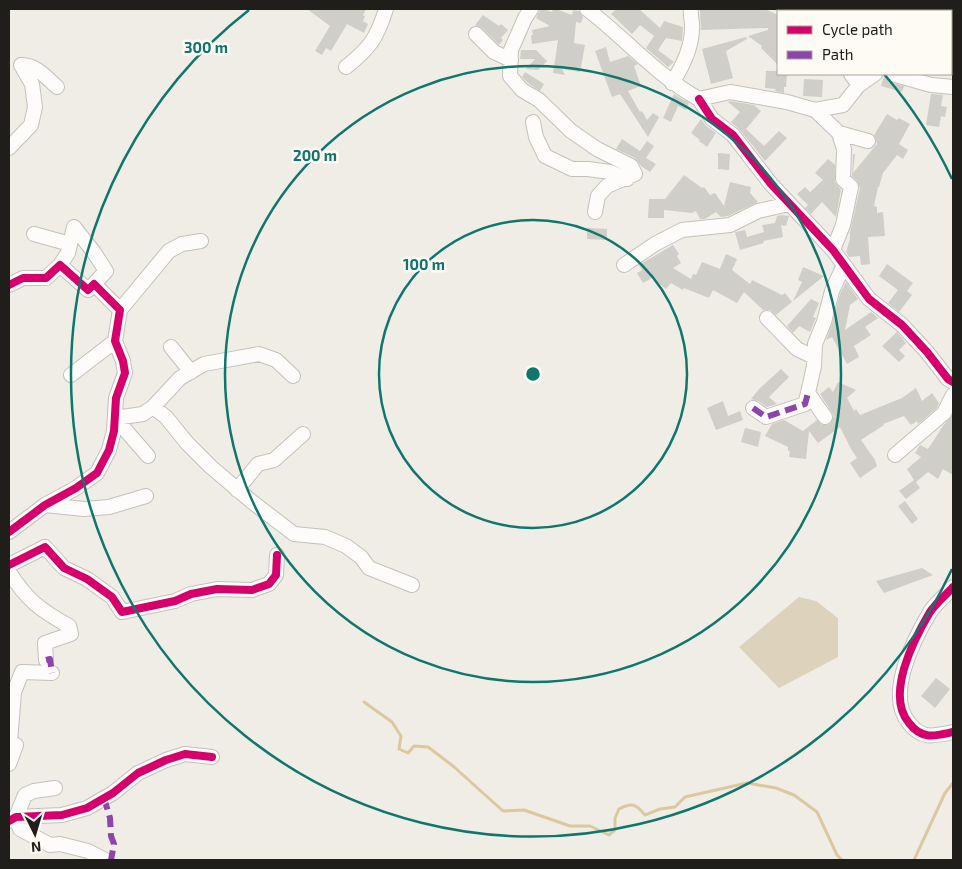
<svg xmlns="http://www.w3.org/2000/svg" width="962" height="869" viewBox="0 0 962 869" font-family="'Exo 2',sans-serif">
<rect width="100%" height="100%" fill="#f0ede6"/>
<path fill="#ddd2bb" d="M799,597L816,601L838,618V657L779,688L739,647Z"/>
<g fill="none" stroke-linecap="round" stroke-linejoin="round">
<path stroke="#dcc89f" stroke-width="3" d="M364,702L392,722L401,736L399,749L408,753L414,746L428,747L453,766L503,811L524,810L570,826H590L609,835L615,830V818L619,809C632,802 636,804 645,815L660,809L675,807L685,797L747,783L776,788L794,795L817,812L837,855L842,860
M914,860L945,793L953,783"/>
</g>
<path fill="#d0cec9" d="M307,9H366L363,15L365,16L363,21L368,24L364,33L347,24L331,51L326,48L322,55L315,51L330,26Z
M540,9H544L552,12L553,9H556L572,15L573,10L579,11L583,17L581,23L576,22L574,43L585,45L580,72L562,69L565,75L553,73L558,40L532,44L531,35H533L532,30L550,26L536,18Z
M616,9H639L660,28L664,21L683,27L682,41L666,38L658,50L674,62L668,67L646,48L654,36L640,25L632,34L611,14Z
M700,9H765L778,15V65L761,48L762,46L748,36L768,30V28L701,30Z
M483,15L499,26L501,24L508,30L501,38L503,40L499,45L482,28L475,25Z
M746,37L747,39L726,51L733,78L711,84L702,49Z
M606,47L610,62L628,56L638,64L634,66L641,86L628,91L640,112L642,111L647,120L653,113L659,117L648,137L620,94L612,97L595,51Z
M521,50H536L547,61L538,70L526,69L535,59H520Z
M766,71H778V74H787L786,87H784V93L775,91L776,89L765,88Z
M525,72L544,84L540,91L528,83L522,77Z
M884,76L889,82L904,86L902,92L881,86Z
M804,79L823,80L822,97L803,96Z
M674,94L689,103L686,110L678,106L671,122L663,118Z
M931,94L943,95L941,106L947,107L945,117L941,116L939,127L926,125Z
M730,101L754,105L761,111L746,129L764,146L779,131L787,138L765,161L740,130L731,122L740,112L728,102Z
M887,114L897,120L899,118L910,124L899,144L908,150L903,159L897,155L883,173L879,187H878L874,206L877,207V213L883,212L885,236L868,237L870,264L861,265L860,256L849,257L846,252L850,239V232L860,188L857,181L852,176L853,154H855L853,173L877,144L874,135Z
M701,119L706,126L716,133L707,147L699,141L700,140L691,133Z
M622,139L640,151L647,141L654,146L646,158L656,164L650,172L641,166L635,158L616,149Z
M718,153L730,154L729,170L718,169Z
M828,159L835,165V182L841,190L836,217L822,202L811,214L805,208L808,205L797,194L805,187L810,192L823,180L815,173Z
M684,175L702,188L704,187L710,195L715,193L724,206L730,182L751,187L750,193L758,202L728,216L721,217L716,212L705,219H700L696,211L692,213L664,210V218H648L649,199H665Z
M782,215L789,216L786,226L781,225L783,237L763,241L764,243L740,250L735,232L745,230L747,237L764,232L762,225L775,223L777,216Z
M587,228L607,229V240L587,239Z
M673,245L679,254L677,256L681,263L673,268L691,279L693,274L696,275L702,262L720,269L726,254L737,259L732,270L750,284L752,280L782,295L785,293L792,302L776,315L770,310H763L744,292L737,303L713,290L709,298L684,288L683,290L671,283L666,289L652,278L643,283L637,273L642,270L639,265Z
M887,264L913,283L907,291L912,295L899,312L888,303L898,290L879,276Z
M803,267L824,276L793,301L802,282L798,280Z
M846,282L858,299L850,305L845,330L871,312L878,318L865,327L871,335L854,346L859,357L847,364L832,337L826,340L832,324L840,294Z
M811,299L819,303L813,317L816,318L810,332L799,326L793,333L787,326Z
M897,332L906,343L899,350L905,356L899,362L882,346Z
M781,369L789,377L769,397L777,404L767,407L758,401L751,399L759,389Z
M838,382L856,390L847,398L854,411L856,409L860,415L902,398L916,388L922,401L932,393L939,403L937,408L918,424L917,421L911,425L904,416L883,424L884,425L861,440L875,460L877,466L860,478L850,463L857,458L851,449L840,427L818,443L809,431L806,459L789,457L790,451H788V447L765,436L772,424L784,420L803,431L817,420L822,425L830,424L834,416L820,394L829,387L833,392Z
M723,401L728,416L740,411L743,420L716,430L707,408Z
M953,414V475L943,469L938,479L928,472L916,482L920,488L906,499L899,491L914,480L907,469L921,457L915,453L920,445L928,449L943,426Z
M745,428L761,432L758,447L741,442Z
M905,501L918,519L912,524L898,506Z
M922,568L933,575L884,593L876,581Z
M936,678L950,689L935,708L921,696Z"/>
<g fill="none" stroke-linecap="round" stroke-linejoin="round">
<g stroke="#c3c1bc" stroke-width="16">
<path id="minor" d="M531,9L525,18L511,50L510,76L522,90L539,100L571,131L597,149L631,166L635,174L607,186L598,196L595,212
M587,9C625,38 657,76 699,99L730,92L787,102L815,110L843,105L859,85L875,74
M476,34L494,52L511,60
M346,67C370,48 377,38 386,9
M851,74L859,85
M892,74L931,85L953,87
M672,83C683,66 693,46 692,25C692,19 690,14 691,9
M699,99L712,119L733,135L771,184L833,250L869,299L902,325L927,352L948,379L953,382
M815,110L839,133L844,149L843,179L851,187L843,225L833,250
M533,122L536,137L545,156L572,169H588L610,172L627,179
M839,133L868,141
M9,148L31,125L35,107L32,84L21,65C35,64 47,78 57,87
M34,234L70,244
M60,265L68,253L74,227L93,251L106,271L94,284
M624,265L655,244L682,230L730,225L758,211L789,204
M9,285L23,278H46L60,265L88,290L94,284L120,310L115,341
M120,310L169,251L182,244L201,241
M767,318L797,349L814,357
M171,347L191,372
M71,375L115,341
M153,407L180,378L204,364L259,354L276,360L293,376
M753,408L766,417L805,404L808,393
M825,417L808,393L814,366L815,344L824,322L832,291L844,265
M895,455L944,413L953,395
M148,456L115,418L143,414L153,407L166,417L187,443L211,467L251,501L294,534L325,537L346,546L361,557L369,568L412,585
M237,490L258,464L274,460L303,434
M45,505L84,509L109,507L146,496
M9,532L45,505L76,488L97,473L109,450L114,431L116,398L125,373L123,361L115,341
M9,565L45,547L64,568L87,579L112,597L122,612L175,601L191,594L217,589L252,590L269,584L276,575L277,555
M9,572C27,600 40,610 69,626L71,634L45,643L46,660
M953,587C946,595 936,603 930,612C914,639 885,695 909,723C922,740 934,736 953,732
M9,691L14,692L22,672L52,673
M9,764L16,745L10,742L14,692
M55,788L34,791L25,795L16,817L20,829L50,845L60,844L88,851L105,860
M9,821L16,817L62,815L87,808L113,793L138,773L166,760L185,754L212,757"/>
</g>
<use href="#minor" stroke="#fdfcfb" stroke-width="14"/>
<path stroke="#8e44ad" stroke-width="6" stroke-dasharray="12 6" stroke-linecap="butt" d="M753,408L766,417L805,404L808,393
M46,660L50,659L52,673
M104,798L110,818L111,836L114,844L111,860"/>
<g stroke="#fefbf4" stroke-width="11">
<path id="cycleway" d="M699,99L712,119L733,135L771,184L833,250L869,299L902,325L927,352L948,379L953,382
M9,285L23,278H46L60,265L88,290L94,284L120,310L115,341L123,361L125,373L116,398L114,431L109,450L97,473L76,488L45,505L9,532
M9,565L45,547L64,568L87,579L112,597L122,612L175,601L191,594L217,589L252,590L269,584L276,575L277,555
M953,587C946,595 936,603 930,612C914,639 885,695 909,723C922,740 934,736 953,732
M9,821L16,817L62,815L87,808L113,793L138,773L166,760L185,754L212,757"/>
</g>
<use href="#cycleway" stroke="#d6006c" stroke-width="8"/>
</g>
<g fill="none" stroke="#0f766e" stroke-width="2.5">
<circle cx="533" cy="374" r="154"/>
<circle cx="533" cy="374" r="308"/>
<path d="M952 569A462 462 0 1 1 249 10M884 74A462 462 0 0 1 952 179"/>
</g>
<circle cx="533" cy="374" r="8" fill="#0f766e" stroke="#fefbf4" stroke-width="2.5"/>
<g font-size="15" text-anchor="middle" font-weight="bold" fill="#0f766e" stroke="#fefbf4" stroke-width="5" stroke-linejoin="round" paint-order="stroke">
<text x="206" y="53">300 m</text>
<text x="315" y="161">200 m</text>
<text x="424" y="270">100 m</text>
</g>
<rect width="962" height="869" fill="none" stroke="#201e1a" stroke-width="20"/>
<rect x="777" y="10" width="175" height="65" fill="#fefbf4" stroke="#a5a39d"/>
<rect x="787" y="26" width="25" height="8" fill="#d6006c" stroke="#a5a39d"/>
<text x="822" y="35" font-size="15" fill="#201e1a">Cycle path</text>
<rect x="787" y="51" width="25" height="8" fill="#8e44ad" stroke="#a5a39d"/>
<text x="822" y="60" font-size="15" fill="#201e1a">Path</text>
<g transform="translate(35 834) rotate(175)" stroke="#fefbf4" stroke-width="4" paint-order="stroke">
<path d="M0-4L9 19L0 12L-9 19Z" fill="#201e1a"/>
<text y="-8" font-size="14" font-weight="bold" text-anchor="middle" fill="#201e1a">N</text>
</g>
</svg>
